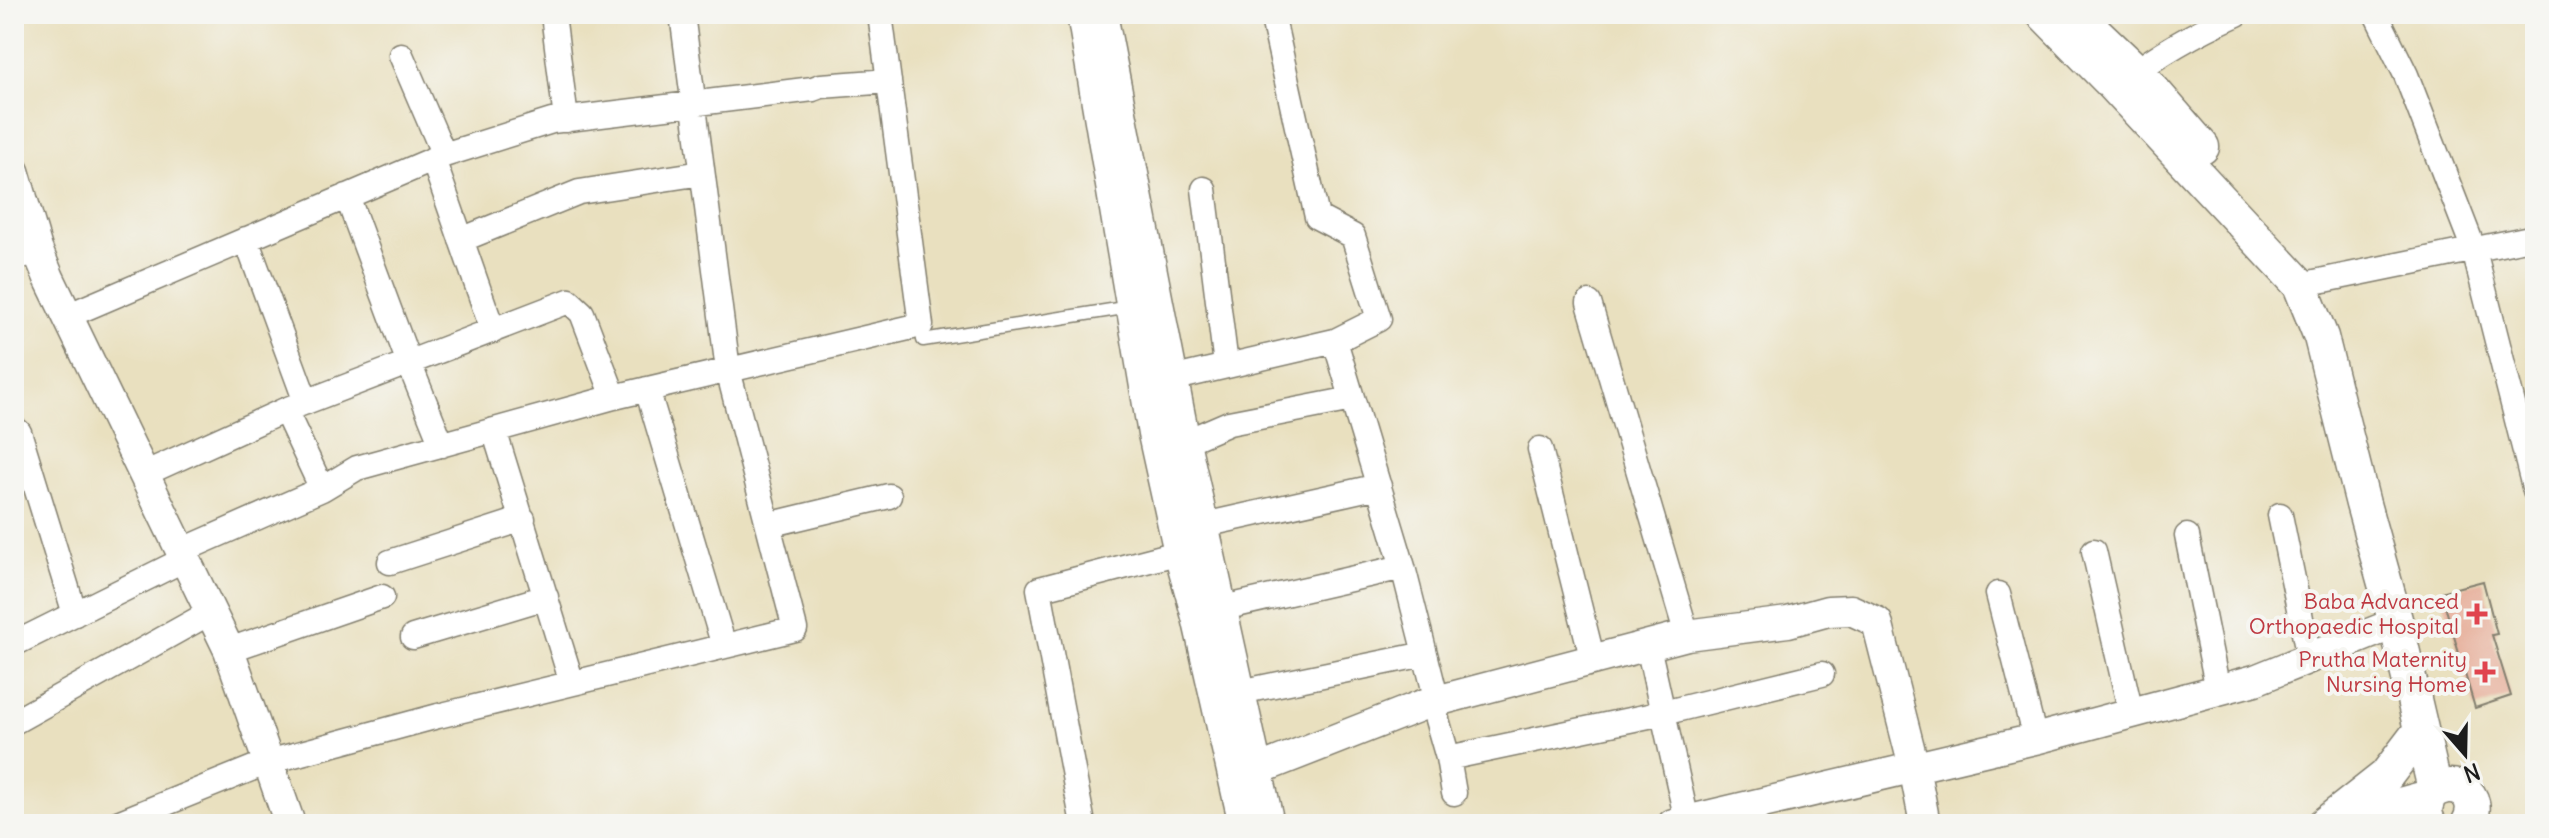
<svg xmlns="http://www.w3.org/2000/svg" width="2549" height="838" viewBox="0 0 2549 838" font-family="Delius,sans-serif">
<rect width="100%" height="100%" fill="#f6f6f2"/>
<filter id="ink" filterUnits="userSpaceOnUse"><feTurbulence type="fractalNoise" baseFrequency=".0125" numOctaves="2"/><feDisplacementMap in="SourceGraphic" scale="16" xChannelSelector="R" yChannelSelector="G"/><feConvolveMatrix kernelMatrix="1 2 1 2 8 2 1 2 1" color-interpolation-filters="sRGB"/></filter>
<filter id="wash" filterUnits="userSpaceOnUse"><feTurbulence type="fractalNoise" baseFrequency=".006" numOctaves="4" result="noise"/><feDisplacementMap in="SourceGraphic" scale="32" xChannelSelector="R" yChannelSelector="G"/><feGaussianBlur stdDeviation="1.8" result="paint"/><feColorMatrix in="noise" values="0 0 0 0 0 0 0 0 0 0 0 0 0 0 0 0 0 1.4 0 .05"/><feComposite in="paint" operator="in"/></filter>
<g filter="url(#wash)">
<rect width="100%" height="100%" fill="#e9e0bf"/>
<g id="blocks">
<path fill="#e7b29f" d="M2483,581L2497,634L2492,635L2511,696L2475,708L2441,592Z"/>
</g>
</g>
<g filter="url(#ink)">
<use href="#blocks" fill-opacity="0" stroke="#827e6e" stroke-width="2"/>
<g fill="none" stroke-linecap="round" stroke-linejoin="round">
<g stroke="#827e6e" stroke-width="15">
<path id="service" d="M921,325L923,340L1130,307"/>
</g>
<g stroke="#827e6e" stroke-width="27">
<path id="minor" d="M553,14L566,120
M1272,14L1317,217L1353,236L1379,319L1335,341L1403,567L1437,701
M2376,14L2406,75L2474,250L2535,491
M2126,79C2161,52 2197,32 2237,14
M444,155L552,121L813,89L821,86L889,81
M433,159L493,331
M1204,189L1226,365
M347,196L409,363L442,445
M246,239L306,402
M461,240L579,192L702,173
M14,260L37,249
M2300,285L2535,237
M1589,303L1687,635
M67,316L444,155L401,55
M1158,382L1335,341
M647,389L724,646
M614,397L921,325L880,14
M285,410L569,301L582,313L614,397L357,468L322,489
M14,428L19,432L75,614
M494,430L572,683
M1185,442L1229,423L1352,399
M1540,449L1593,661
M144,474L285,410L322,489L181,551
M2280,515L2309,658
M768,525L889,496
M1204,525L1379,486
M2187,536L2218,690
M2094,551L2131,713
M390,562L523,519
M1998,594L2035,739
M1223,608L1403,567
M413,637L546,597
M14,644L185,559
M1648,646L1687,821
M229,650L382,597
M1240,692L1425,654
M1432,702L1448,758L1454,793
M14,722L211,612
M1448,758L1663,713L1822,674
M115,824L268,762L438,716L795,629L728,370L682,14
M1083,824L1039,589L1196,548"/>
</g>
<g stroke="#827e6e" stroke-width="33">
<path id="tertiary" d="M1102,14L1185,442L1269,824
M1083,20L1153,434L1179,552L1197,617L1244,824
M14,171L37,249L49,278L229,650L290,824
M1234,779L1425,704L1687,635L1788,622L1828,611L1851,610L1877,622L1914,767L1925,824
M2327,823L2429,795
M1673,824L2035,739L2255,680L2396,623"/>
</g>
<g stroke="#827e6e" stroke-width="37">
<path id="secondary" d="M2044,14L2108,79L2300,285L2321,337L2363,504L2396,623L2435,789
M2076,14L2136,71L2202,147
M2325,824L2386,776L2421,730
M2429,824L2424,811L2429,795C2452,773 2485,795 2468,824"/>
</g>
<use href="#service" stroke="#fff" stroke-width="12"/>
<use href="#minor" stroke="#fff" stroke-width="24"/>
<use href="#tertiary" stroke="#fff" stroke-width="30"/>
<use href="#secondary" stroke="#fff" stroke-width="34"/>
</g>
</g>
<g fill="#e0444e" stroke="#f6f6f2" stroke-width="3">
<path d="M2473 602h8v8h8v8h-8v8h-8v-8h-8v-8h8z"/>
<path d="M2481 660h8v8h8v8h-8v8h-8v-8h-8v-8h8z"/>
</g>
<g text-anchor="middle" stroke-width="8" stroke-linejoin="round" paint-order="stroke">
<g font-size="22" fill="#be3a42" stroke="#f6f6f2" text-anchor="end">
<text x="2459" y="609">Baba Advanced<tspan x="2459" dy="25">Orthopaedic Hospital</tspan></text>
<text x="2467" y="667">Prutha Maternity<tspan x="2467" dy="25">Nursing Home</tspan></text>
</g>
</g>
<rect width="2549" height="838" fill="none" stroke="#f6f6f2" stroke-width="48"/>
<g transform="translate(2465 754) rotate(160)" stroke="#f6f6f2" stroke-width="6" paint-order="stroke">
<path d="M0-6L14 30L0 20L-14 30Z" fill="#1c1c1c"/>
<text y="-12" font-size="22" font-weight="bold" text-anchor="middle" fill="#1c1c1c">N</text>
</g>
</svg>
